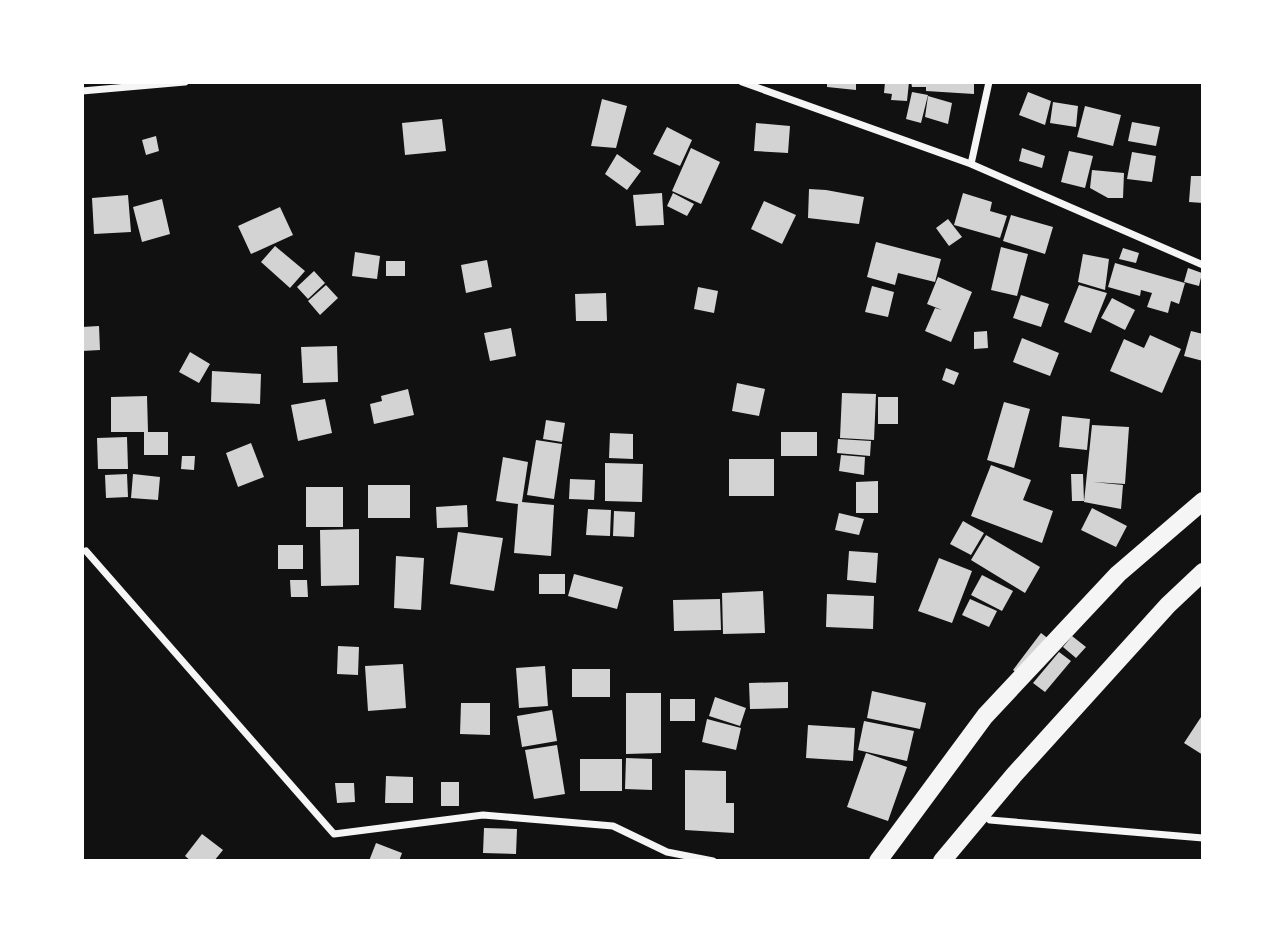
<svg xmlns="http://www.w3.org/2000/svg" width="1285" height="943" viewBox="0 0 1285 943" font-family="Montserrat,sans-serif">
<rect width="100%" height="100%" fill="#111"/>
<path fill="#d3d3d3" d="M827,82H856V90L827,87Z
M885,82H909L907,101L891,100L892,94L884,93Z
M911,82H974V94L926,91V87H912Z
M912,92L928,95L921,123L906,119Z
M1028,92L1051,101L1045,125L1019,115Z
M928,96L952,103L948,124L925,117Z
M602,99L627,106L616,148L591,146Z
M1053,102L1078,106L1076,127L1050,123Z
M1085,106L1121,115L1113,146L1077,137Z
M442,119L446,151L405,155L402,123Z
M1132,122L1160,127L1156,146L1128,141Z
M756,123L790,126L788,153L754,151Z
M667,127L692,140L680,166L653,154Z
M156,136L159,151L146,155L142,140Z
M691,148L720,162L701,204L672,191Z
M1022,148L1045,156L1042,168L1019,161Z
M1069,151L1093,156L1085,188L1061,182Z
M1132,152L1156,156L1152,182L1127,179Z
M617,154L641,171L627,190L605,174Z
M1092,170L1124,173L1123,198H1108L1090,188Z
M1191,176H1203V203L1189,202Z
M809,189L826,190L864,197L859,224L808,218Z
M662,193L664,225L636,226L633,195Z
M673,193L694,204L687,216L667,206Z
M963,193L992,202L990,211L1007,216L1000,238L954,225Z
M128,195L131,232L94,234L92,198Z
M162,199L170,234L142,242L133,207Z
M764,201L796,215L782,244L751,229Z
M280,207L293,235L251,254L238,226Z
M1011,215L1053,227L1045,254L1003,241Z
M948,219L962,237L949,246L936,228Z
M876,242L941,259L935,282L898,273L895,285L867,277Z
M275,246L305,271L290,288L261,262Z
M1001,247L1028,254L1017,296L991,290Z
M1123,248L1139,253L1136,263L1119,259Z
M355,252L380,256L377,279L352,276Z
M1083,254L1109,259L1105,290L1078,282Z
M487,260L492,287L466,293L461,265Z
M386,261H405V276H386Z
M1115,263L1185,283L1179,304L1171,301L1168,313L1147,307L1152,293L1141,290L1140,296L1108,287Z
M1188,268L1202,273L1199,286L1184,282Z
M314,271L325,283L308,299L297,287Z
M938,277L972,292L951,342L925,331L935,308L942,310L927,304Z
M326,285L338,298L320,315L308,301Z
M1079,285L1107,293L1091,333L1064,322Z
M872,286L894,292L888,317L865,312Z
M698,287L718,291L714,313L694,309Z
M606,293L607,321H576L575,294Z
M1021,295L1049,304L1041,327L1013,318Z
M1112,298L1135,310L1125,330L1101,318Z
M99,326L100,350L82,351V327Z
M511,328L516,356L490,361L484,333Z
M987,331L988,348L974,349V332Z
M1191,331L1203,334V361L1184,356Z
M1150,335L1181,349L1162,393L1110,371L1124,339L1144,348Z
M1022,338L1059,353L1050,376L1013,362Z
M337,346L338,382L303,383L301,347Z
M190,352L210,364L199,383L179,372Z
M946,368L959,373L954,385L942,380Z
M212,371L261,374L260,404L211,402Z
M737,383L765,389L759,416L732,411Z
M408,389L414,415L374,424L370,404L382,401L381,396Z
M842,393L876,394L874,440L840,438Z
M147,396L148,432H168V455H144V432H111V397Z
M878,397H898V424H878Z
M325,399L332,433L298,441L291,405Z
M1004,402L1030,409L1014,468L987,460Z
M1062,416L1090,419L1087,450L1059,447Z
M546,420L565,423L562,442L543,439Z
M1092,425L1129,427L1125,484L1093,482L1123,485L1121,509L1084,502Z
M781,432H817V456H781Z
M610,433L633,434V459L609,458Z
M127,437L128,469H98L97,438Z
M838,439L871,441L870,456L837,453Z
M536,440L562,444L554,499L527,495Z
M251,443L264,477L238,487L226,453Z
M841,455L865,457L864,475L839,471Z
M182,456H195L194,470L181,469Z
M503,457L528,462L522,502L554,505L551,556L514,553L518,504L496,501Z
M729,459H774V496H729Z
M605,463L643,464L642,502L605,501Z
M991,465L1031,480L1023,500L1053,511L1042,543L971,516Z
M127,474L128,497L106,498L105,475Z
M133,474L160,477L158,500L131,498Z
M1071,474H1083L1084,501H1072Z
M570,479L595,480L594,500L569,499Z
M878,481V513H856V482Z
M368,485H410V518H368Z
M306,487H343V527H306Z
M467,505L468,527L437,528L436,507Z
M1092,508L1127,526L1116,547L1081,530Z
M588,509L611,510L610,536L586,535Z
M614,511L635,512L634,537L613,536Z
M839,513L864,519L859,535L835,530Z
M963,521L984,533L971,555L950,544Z
M359,529V585L321,586L320,530Z
M458,532L503,538L494,591L450,584Z
M986,535L1040,567L1025,593L971,560Z
M278,545H303V569H278Z
M849,551L878,553L876,583L847,580Z
M396,556L424,558L421,610L394,608Z
M939,558L972,571L952,623L918,611Z
M539,574H565V594H539Z
M574,574L623,587L617,609L568,596Z
M982,575L1013,591L1002,611L971,595Z
M290,580H307L308,597H291Z
M763,591L765,633L723,634L722,593Z
M827,594L874,596L873,629L826,627Z
M720,599L721,630L674,631L673,600Z
M970,599L997,611L989,627L962,615Z
M1041,633L1054,643L1026,680L1013,670Z
M1072,636L1086,647L1076,658L1063,647Z
M338,646L359,647L358,675L337,674Z
M1059,652L1071,661L1045,692L1033,683Z
M403,664L406,708L368,711L365,666Z
M545,666L548,706L519,708L516,668Z
M572,669H610V697H572Z
M788,682V708L750,709L749,683Z
M872,691L926,703L920,729L867,718Z
M626,693H661V753L626,754Z
M715,697L746,708L740,726L709,716Z
M670,699H695V721H670Z
M461,703H490V735L460,734Z
M552,710L557,741L522,747L517,716Z
M1203,714V755L1184,743Z
M707,719L741,728L736,750L702,742Z
M864,721L914,731L907,761L858,750Z
M808,725L855,728L853,761L806,758Z
M557,745L565,794L534,799L525,750Z
M866,753L907,767L888,821L847,807Z
M626,758L652,759V790L625,789Z
M580,759H622V791H580Z
M685,770L726,771V803H734V833L685,830Z
M386,776L413,777V803H385Z
M441,782H459V806H441Z
M335,783H354L355,802L337,803Z
M484,828L517,829L516,854L483,853Z
M202,834L223,850L214,861H191L185,856Z
M376,843L402,853L399,861H369Z"/>
<g fill="none" stroke-linecap="round" stroke-linejoin="round">
<path stroke="#f5f5f5" stroke-width="7" d="M742,82L971,164L1203,265
M82,91L185,82
M971,164L989,82
M86,551L334,834L483,815L613,826L667,852L713,861
M990,820L1203,838"/>
<path stroke="#f5f5f5" stroke-width="18" d="M878,861L985,716L1118,574L1203,501
M942,861L1014,775L1168,605L1203,572"/>
</g>
<rect width="1285" height="943" fill="none" stroke="#ffffff" stroke-width="168"/>
</svg>
